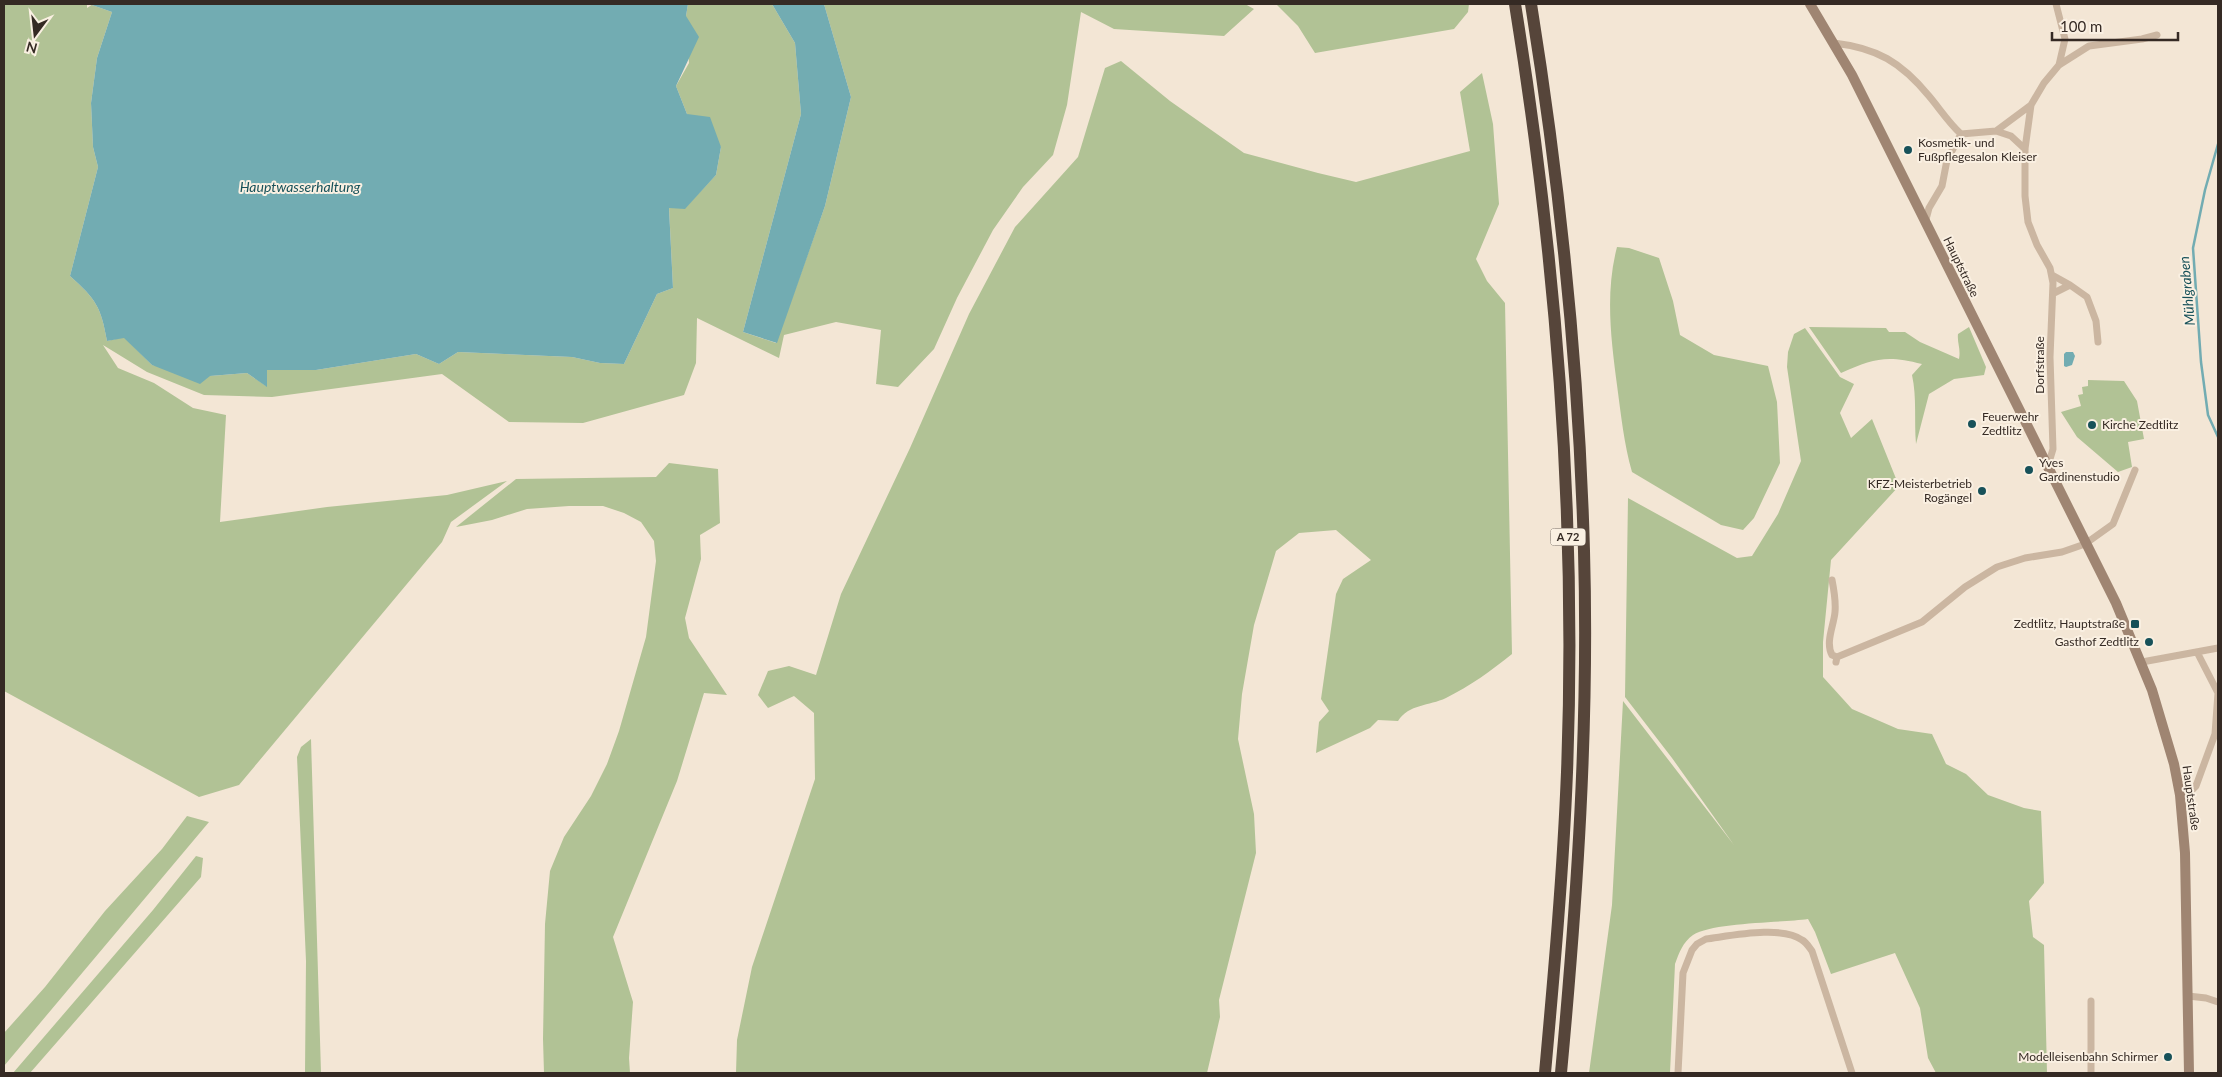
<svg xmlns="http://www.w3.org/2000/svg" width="2222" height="1077" viewBox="0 0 2222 1077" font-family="Lato,sans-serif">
<rect width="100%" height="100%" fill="#f3e6d5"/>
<path fill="#b1c295" d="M4,4H87V8L93,4L92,5L112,12L97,58L91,103L93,147L98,167L70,276C96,299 101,307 107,341L124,337L152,365L210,376L247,373L266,386V370H316L416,354L439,364L458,352L572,357L600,363L624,364L657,294L673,288L669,207L685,208L716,175L721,147L687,114L676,86L689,63L686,16L688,4H772L795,43L801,114L743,332L776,343L825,206L851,97L824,4H1245L1254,9L1224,36L1114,29L1081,12L1067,105L1053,155L1023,187L993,230L957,298L934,349L898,387L876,384L881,330L836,322L784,335L779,358L697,318L696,363L684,395L583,423L509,422L442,374L272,397L204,395L147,372L103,345L118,368L154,383L193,408L226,415L220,522L327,507L447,495L507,481L451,522L442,542L239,785L199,797L4,691Z
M1276,4H1469L1468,12L1454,29L1315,53L1298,26Z
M1121,61L1170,101L1244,153L1318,173L1356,182L1470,151L1460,92L1482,73L1493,124L1499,204L1476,259L1487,281L1505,303L1512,654C1491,671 1470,686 1446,698C1429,706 1409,704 1398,721L1378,720L1370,728L1316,753L1319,722L1329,711L1321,699L1336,594L1343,579L1371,560L1336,530L1299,533L1276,551L1254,625L1242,694L1238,739L1254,814L1256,853L1219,1000L1220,1017L1207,1073H736L737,1040L752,967L815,779L814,713L794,696L768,708L758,695L768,671L789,666L816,675L841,594L910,448L969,314L1015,227L1078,157L1105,68Z
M1617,247L1629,248L1659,258L1673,301L1680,335L1714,355L1768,366L1777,402L1780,463L1754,518L1743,530L1721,525L1632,472C1624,444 1621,415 1617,385C1611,339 1605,293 1617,247Z
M1809,327L1886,328L1889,332H1905L1920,342L1959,359C1961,349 1957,343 1958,334L1969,327L1986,367L1984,375L1954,379L1929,394L1916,444C1914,420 1917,398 1912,375L1922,364C1887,355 1874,358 1841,373Z
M1805,328L1840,377L1854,384L1840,413L1851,438L1872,419L1899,486L1831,560L1823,642V677L1852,709L1898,729L1932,734L1946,764L1966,774L1988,795L2024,808L2041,811L2044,883L2029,901L2033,937L2044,945L2047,1073H1936L1928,1058L1920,1008L1895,953L1831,974L1815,932L1808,919C1780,923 1713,922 1693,935C1683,942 1679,953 1675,964L1670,1073H1589L1612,905L1623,701L1734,845L1672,758L1625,697L1628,498L1737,558L1752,556L1778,514L1801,461L1787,367L1788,352L1794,334Z
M2088,380L2124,381L2137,401L2144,439L2128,442L2132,467L2118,472L2077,437L2061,412L2081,406L2078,395L2083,394L2082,387L2088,386Z
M669,463L718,469L720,523L700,535L701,559L685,618L689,638L727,695L704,693L677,781L613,937L633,1002L629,1058L630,1073H544L543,1039L545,924L550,871L564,837L591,796L607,764L619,731L646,637L656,561L654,541L641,522L624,513L603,506H569L527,509L492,520L456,527L516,479L656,477Z
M311,739L321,1073H305L306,961L297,757L301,747Z
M187,816L209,822L4,1066V1033L45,987L105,911L162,849Z
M196,856L203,858L201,877L30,1073H13L153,910Z"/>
<path fill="#72acb2" d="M93,4H688L686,16L699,37L676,86L687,114L710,117L721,147L716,175L685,209L669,208L673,288L657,294L624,364L600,363L572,357L458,352L439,364L416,354L316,370H267V387L247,373L210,376L200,384L152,365L124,338L107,341C101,307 96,299 70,276L98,167L93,147L91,103L97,58L112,12L92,5Z
M772,4H824L851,97L825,206L777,343L743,332L801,114L795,43Z
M2066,352H2073L2075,356L2072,365L2066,367L2064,366V354Z"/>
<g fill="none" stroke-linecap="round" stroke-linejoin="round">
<path stroke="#72acb2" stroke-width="2.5" d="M2218,144L2205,190L2193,248L2201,362L2208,415L2218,437"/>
<path stroke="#cbb6a1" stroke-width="7" d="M2056,4L2065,39L2059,65
M1834,43C1877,48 1901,62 1929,96C1940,109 1948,122 1961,134L1996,131L2031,105
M1996,131L2011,136L2025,149
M1925,223L1929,208L1942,186L1947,160L1961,134
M2052,275L2070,285
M2054,293L2070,285L2087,297L2096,321L2098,342
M2044,462L2050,459L2053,449L2050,357L2053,283L2050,268L2037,245L2028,222L2025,196V149L2031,105L2044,83L2059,65L2089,46L2142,39L2157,35
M1832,580C1834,590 1836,601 1835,612C1834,625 1825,642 1832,655L1837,657
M2197,652L2218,693
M1836,662L1837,657L1922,622L1965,587L1997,567L2025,558L2062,552L2085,544L2113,524L2135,470
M2142,662L2218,648
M2215,734L2218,693
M2180,795L2193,789L2196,786L2215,734L2218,733
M2188,996L2206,998L2218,1002
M2091,1001V1073
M1678,1073L1683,973L1692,950L1697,944L1706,939C1730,936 1782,925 1802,940C1806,942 1809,947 1812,951L1852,1073"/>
<path stroke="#9f8572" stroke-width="10" d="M1810,4L1852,75L2116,603L2152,690L2174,764L2180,795L2185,853L2189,1073"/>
<path stroke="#56453a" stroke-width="12" d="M1515,4C1556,258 1577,514 1567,772C1563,873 1554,973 1545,1073
M1531,4C1560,185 1579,367 1584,551C1589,725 1577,900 1561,1073"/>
</g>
<g fill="#175159" stroke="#faf0e2" stroke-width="2">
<circle cx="1908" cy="150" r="5"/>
<circle cx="1972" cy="424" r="5"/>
<circle cx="2092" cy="425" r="5"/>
<circle cx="2029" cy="470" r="5"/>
<circle cx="1982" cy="491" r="5"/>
<rect x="2130" y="619" width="10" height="10" rx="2.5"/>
<circle cx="2149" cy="642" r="5"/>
<circle cx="2168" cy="1057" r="5"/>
</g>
<g text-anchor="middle" stroke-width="4" stroke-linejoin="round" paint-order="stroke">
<rect fill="#faf0e2" stroke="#70655d" stroke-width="1" x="1550.5" y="528.5" width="35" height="17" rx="4"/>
<g font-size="11" font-weight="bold" fill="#352a24">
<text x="1568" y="541">A 72</text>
</g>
<g font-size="12" fill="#352a24" stroke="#faf0e2" text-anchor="start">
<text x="1918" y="147">Kosmetik- und<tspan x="1918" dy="14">Fußpflegesalon Kleiser</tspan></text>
<text x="1982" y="421">Feuerwehr<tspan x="1982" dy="14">Zedtlitz</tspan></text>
<text x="2102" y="429">Kirche Zedtlitz</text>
<text x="2039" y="467">Yves<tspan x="2039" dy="14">Gardinenstudio</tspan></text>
<text x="1972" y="488" text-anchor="end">KFZ-Meisterbetrieb<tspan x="1972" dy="14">Rogängel</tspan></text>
<text x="2125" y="628" text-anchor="end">Zedtlitz, Hauptstraße</text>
<text x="2139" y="646" text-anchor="end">Gasthof Zedtlitz</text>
<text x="2158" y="1061" text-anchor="end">Modelleisenbahn Schirmer</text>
</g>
<g font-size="12" fill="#352a24" stroke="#faf0e2">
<text transform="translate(1961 267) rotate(64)" y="4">Hauptstraße</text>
<text transform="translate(2040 365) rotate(-90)" y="4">Dorfstraße</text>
<text transform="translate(2191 798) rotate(82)" y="4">Hauptstraße</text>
</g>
<g font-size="14" font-style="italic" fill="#175159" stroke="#faf0e2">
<text x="300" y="192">Hauptwasserhaltung</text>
<text transform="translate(2187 291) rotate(-95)" y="5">Mühlgraben</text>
</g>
</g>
<rect width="2222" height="1077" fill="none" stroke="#352a24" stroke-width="10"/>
<g transform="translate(35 35) rotate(195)" stroke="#faf0e2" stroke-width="4" paint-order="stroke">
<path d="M0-4L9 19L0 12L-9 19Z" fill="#352a24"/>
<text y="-8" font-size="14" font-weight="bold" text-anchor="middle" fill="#352a24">N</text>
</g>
<path d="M2052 32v8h126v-8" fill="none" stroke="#352a24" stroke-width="2.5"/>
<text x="2060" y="32" font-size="15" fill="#352a24" stroke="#faf0e2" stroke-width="4" paint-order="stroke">100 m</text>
</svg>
